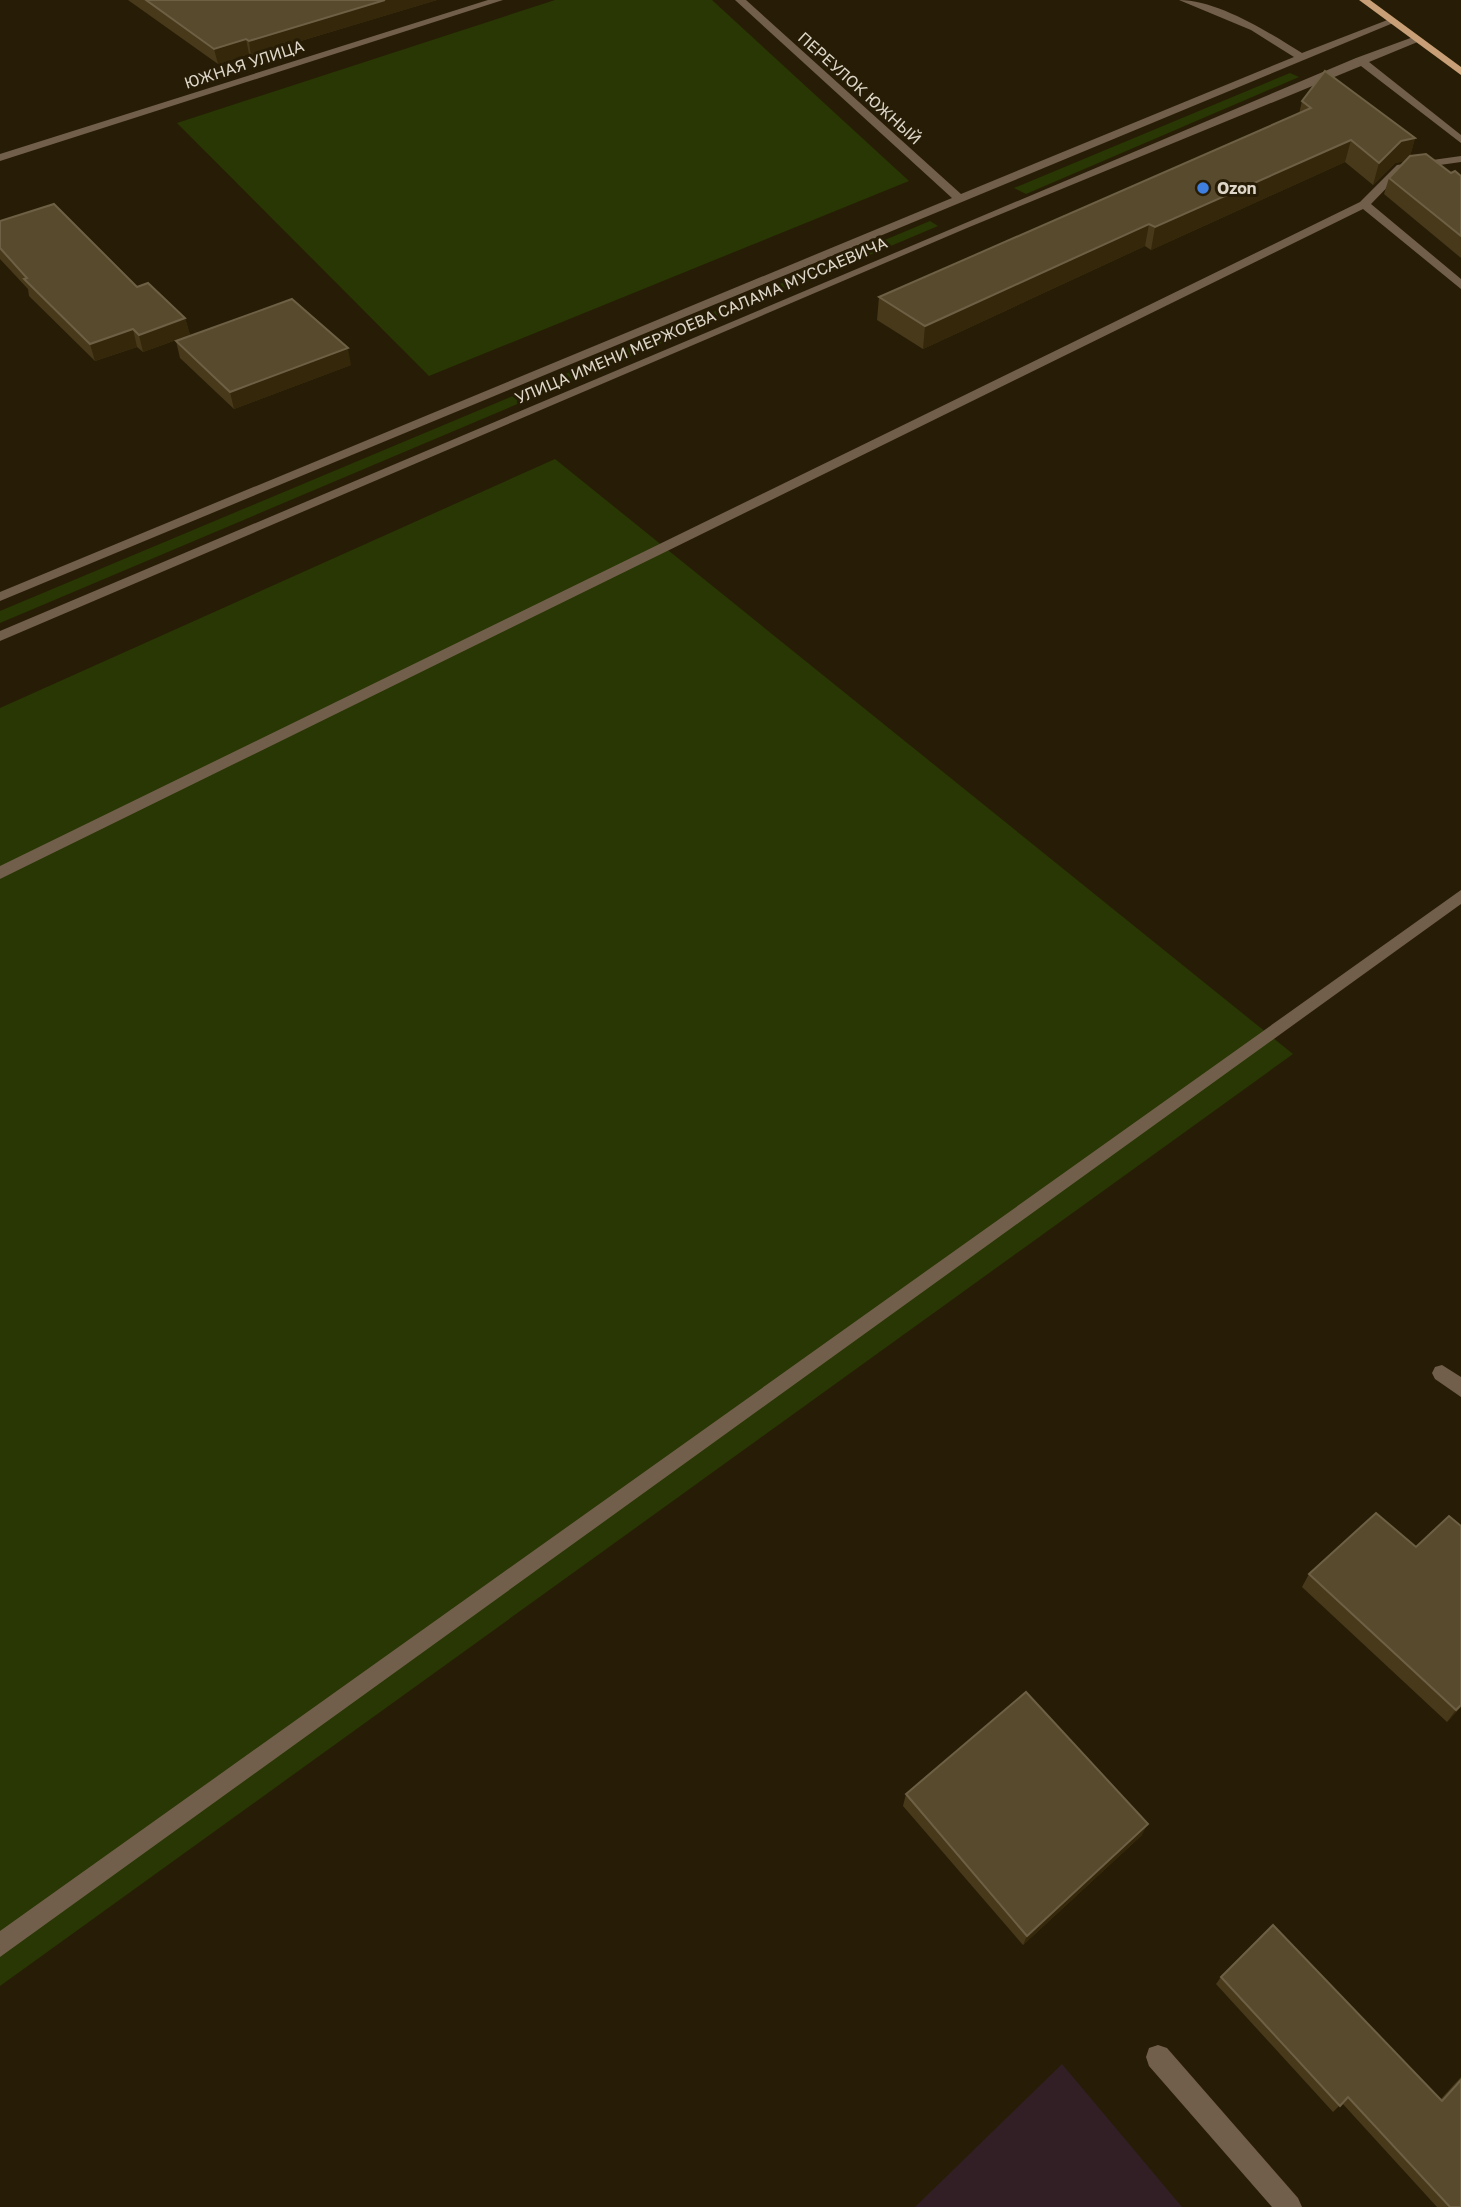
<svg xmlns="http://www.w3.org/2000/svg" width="1461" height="2207" viewBox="0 0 1461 2207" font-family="'Golos Text',sans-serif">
<rect width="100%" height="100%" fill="#271d06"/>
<path fill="#321f25" d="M1062,2064L1182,2207H915Z"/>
<path fill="#283703" d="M555,0H712L909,181L429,376L177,123Z
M1290,73L1299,77L1026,194L1014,188Z
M930,221L938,226L0,623V611Z
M555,459L1293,1054L0,1986V708Z"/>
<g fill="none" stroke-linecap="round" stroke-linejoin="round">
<path fill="#725f4b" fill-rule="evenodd" d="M488,0H503L0,161V154Z
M735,0H746L961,194L1294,57L1251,30L1179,0C1218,0 1270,33 1302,53L1390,19L1398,21L0,601V592L952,198Z
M1416,36L1421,39L1420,41L1369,62L1461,135V143L1361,66L967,228L0,641V631L1356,58Z
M1461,156V162L1404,170L1371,204L1461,279V289L1363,209L0,879V866L1360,202L1397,165Z
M1461,890V904L0,1957V1931Z
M1442,1365L1461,1377V1397L1435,1379L1432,1373L1435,1367Z
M1158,2045L1167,2048L1298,2198L1302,2207H1272L1149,2066L1146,2057L1149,2048Z"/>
<path fill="#c89f76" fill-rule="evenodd" d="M1359,0H1370L1461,67V75Z"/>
</g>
<path fill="#48391a" d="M128,0H437L251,56L249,54L218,64Z
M1302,101L1415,138L1410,156L1451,173L1461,176V258L1384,194L1389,178L1404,161L1395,163L1373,185L1345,162L1151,250L1145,246L923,349L877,320L879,297L1299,114Z
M0,221L137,287L185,318L190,335L143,352L137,347L95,361L29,296L28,289L0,259Z
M176,341L351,365L234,409L180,358Z
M1461,1526V1707L1447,1722L1302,1587L1309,1574L1416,1547Z
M906,1794L1142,1835L1023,1945L903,1806Z
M1221,1977L1440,2100L1461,2077V2207H1437L1342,2103L1333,2112L1216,1984Z"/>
<path fill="#34270a" d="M385,0H437L251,56L249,41Z
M246,39L249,54L218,64L214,49Z
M1415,138L1409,161L1395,163L1373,185L1379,163L1401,141Z
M1351,140L1345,162L1151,250L1155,227Z
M1149,224L1145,246L923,349L925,326Z
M185,318L190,335L143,352L139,335Z
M133,329L137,347L95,361L90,344Z
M348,348L351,365L234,409L230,392Z
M1461,1705V1707L1447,1722L1456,1710Z
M1148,1824L1142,1835L1023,1945L1027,1936Z"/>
<path fill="#584a2d" stroke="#6d6045" stroke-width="2" d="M146,0H385L249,41L246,39L214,49Z
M1325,71L1415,138L1401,141L1379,163L1351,140L1155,227L1149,224L925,326L879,297L1311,108L1302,101Z
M1426,154L1451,173L1455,171L1461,176V236L1389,178L1410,156Z
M54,204L137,287L148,283L185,318L139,335L133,329L90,344L24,279L27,278L0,248V221Z
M292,299L348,348L230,392L176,341Z
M1376,1513L1416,1547L1449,1516L1461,1526V1705L1456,1710L1309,1574Z
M1026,1692L1148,1824L1027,1936L906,1794Z
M1273,1925L1442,2101L1461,2080V2207H1450L1348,2097L1340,2106L1221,1977Z"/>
<circle fill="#3f7fe0" stroke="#271d06" stroke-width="2.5" cx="1203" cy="188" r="7"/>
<g text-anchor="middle" stroke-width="6" stroke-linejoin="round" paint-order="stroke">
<g font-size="16" fill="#ddd6c8" stroke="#271d06">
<text transform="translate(244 64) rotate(-18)" y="6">ЮЖНАЯ УЛИЦА</text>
<text transform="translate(860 88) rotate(42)" y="6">ПЕРЕУЛОК ЮЖНЫЙ</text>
<text transform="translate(701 320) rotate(-23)" y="6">УЛИЦА ИМЕНИ МЕРЖОЕВА САЛАМА МУССАЕВИЧА</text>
</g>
<g font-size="16" font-weight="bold" fill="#ddd6c8" stroke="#271d06" text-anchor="start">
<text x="1217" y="194">Ozon</text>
</g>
</g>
</svg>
